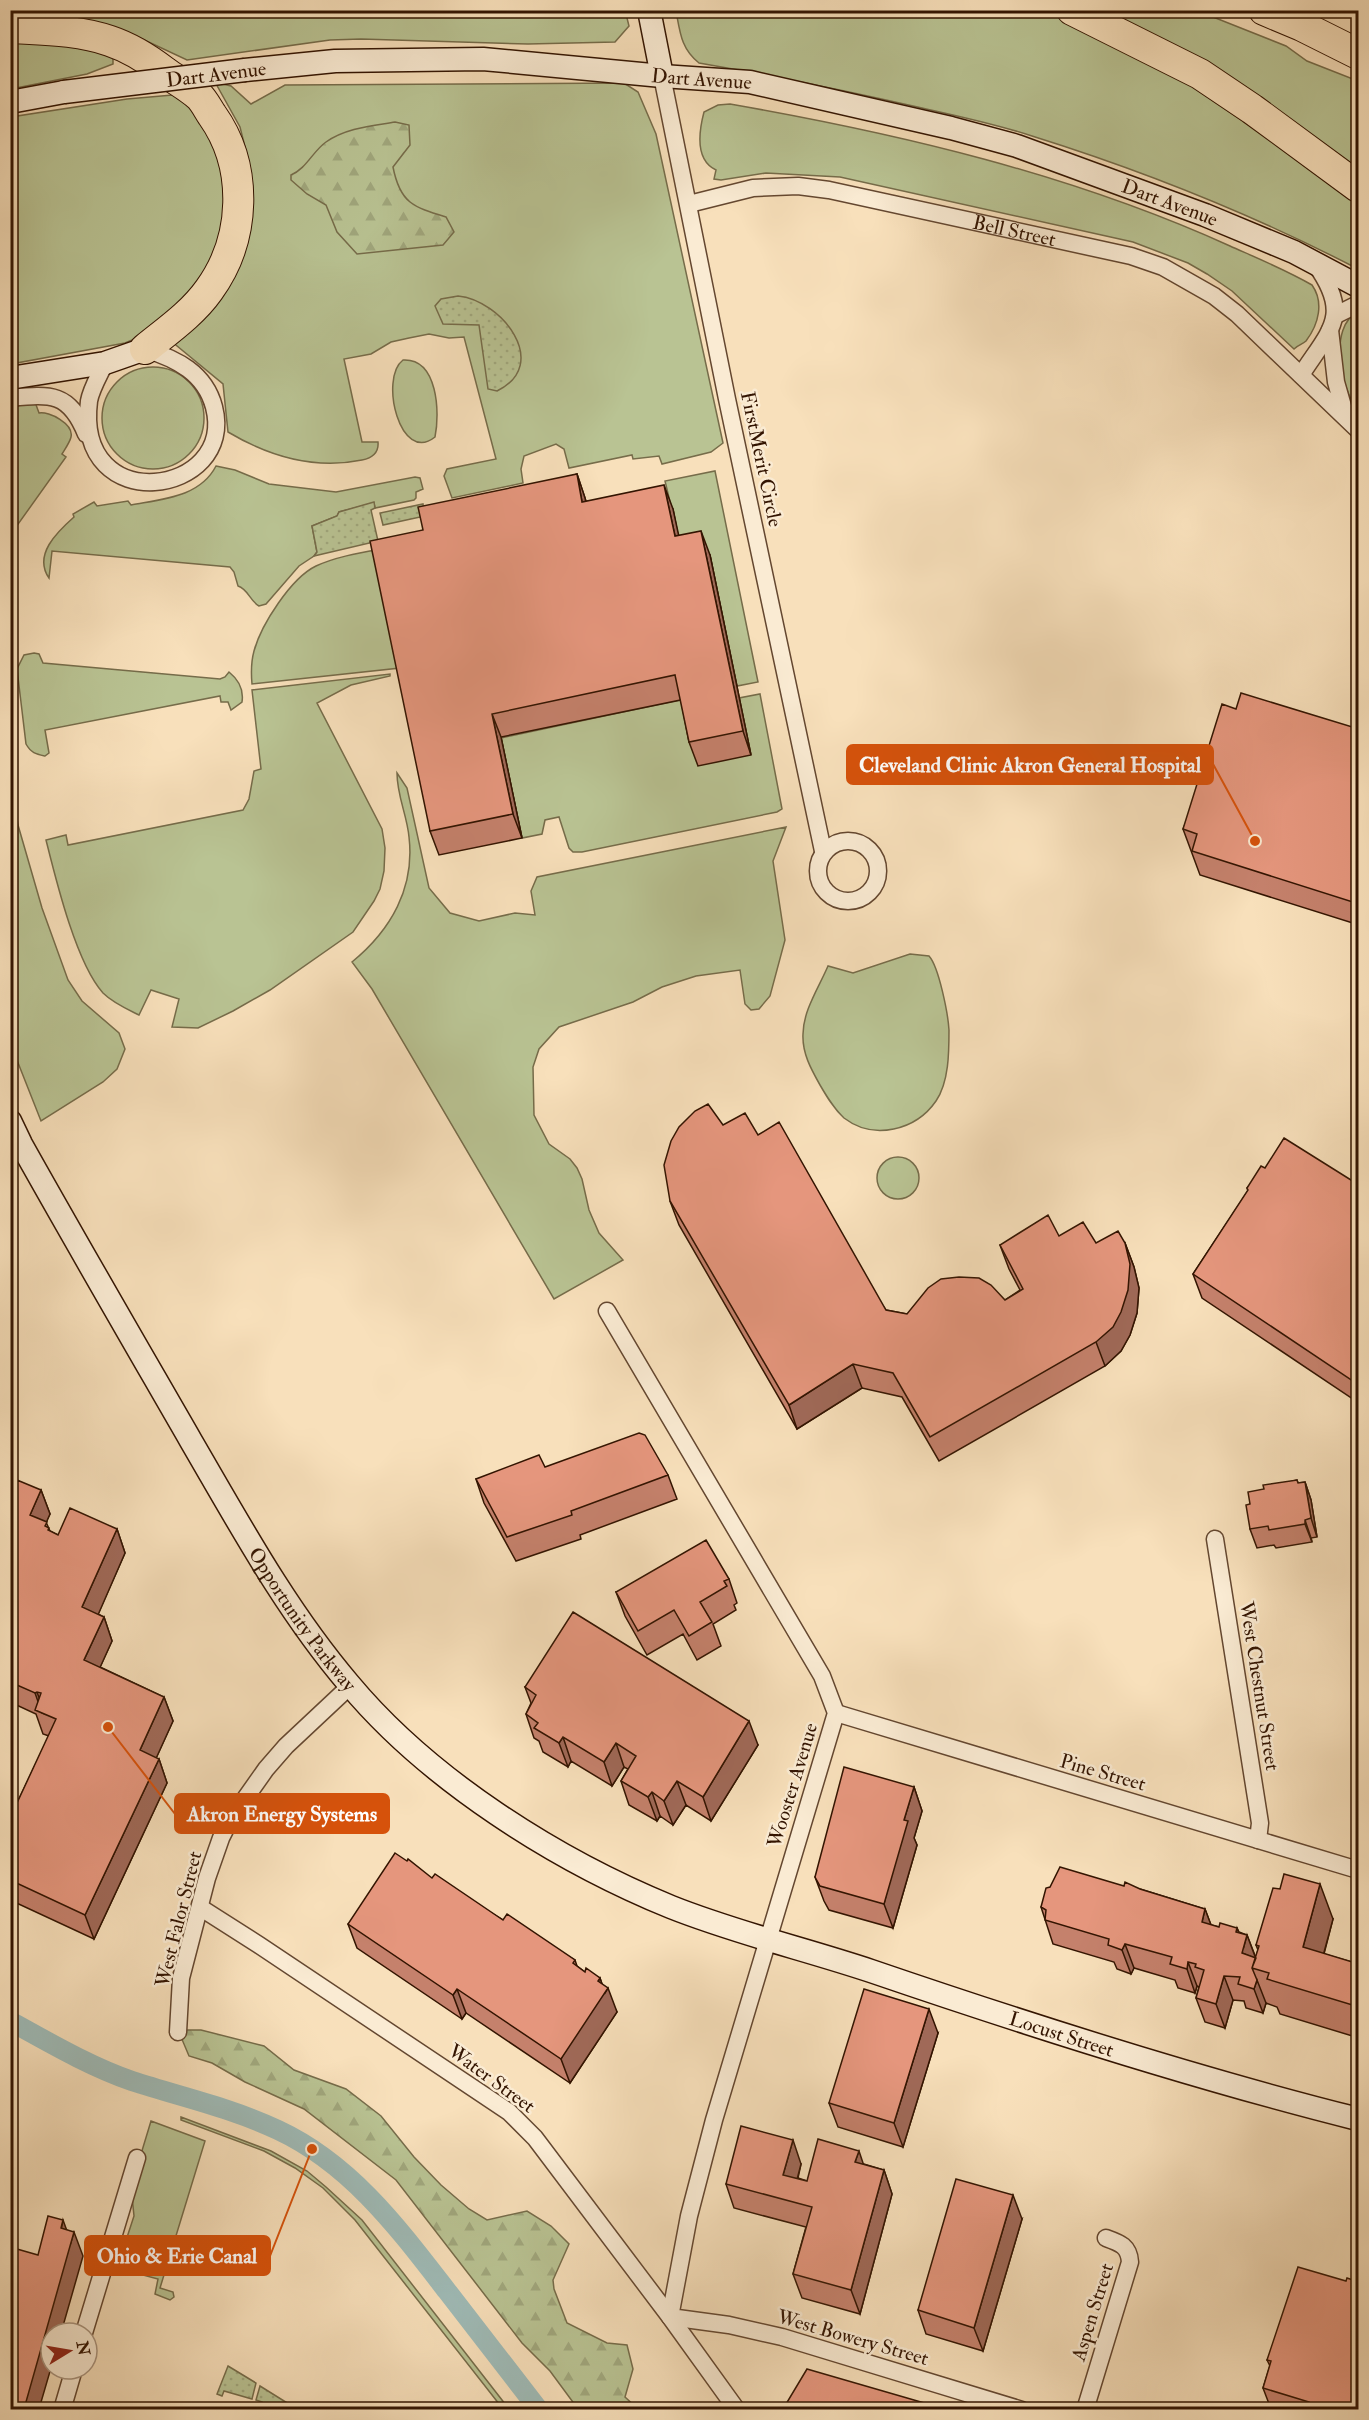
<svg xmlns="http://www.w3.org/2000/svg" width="1369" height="2420" viewBox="0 0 1369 2420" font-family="'IM FELL Double Pica',serif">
<defs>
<pattern id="forest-firs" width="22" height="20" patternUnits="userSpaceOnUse" patternTransform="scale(1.5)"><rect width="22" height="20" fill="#b9c393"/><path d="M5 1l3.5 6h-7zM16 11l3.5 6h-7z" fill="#a0a77d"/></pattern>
<pattern id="garden-dots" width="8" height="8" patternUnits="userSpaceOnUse" patternTransform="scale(1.5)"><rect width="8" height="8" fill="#b9c393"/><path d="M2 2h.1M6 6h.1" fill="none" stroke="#a0a77d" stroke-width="1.8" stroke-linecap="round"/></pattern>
</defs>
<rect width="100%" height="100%" fill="#f8e0bb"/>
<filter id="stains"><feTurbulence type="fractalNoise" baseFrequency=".00333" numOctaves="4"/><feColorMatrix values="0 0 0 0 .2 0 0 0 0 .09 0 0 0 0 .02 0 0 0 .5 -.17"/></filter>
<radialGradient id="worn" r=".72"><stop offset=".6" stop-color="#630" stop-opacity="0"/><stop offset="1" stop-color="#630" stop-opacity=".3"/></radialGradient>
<path fill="#b9c393" stroke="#766c4a" stroke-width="1.5" d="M625,10L629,26L615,42L528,44L361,39L330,40L187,60L123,30L20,19V11Z
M1053,10L1148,56L1358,200V269C1254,215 1144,171 1032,136C996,124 958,116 922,108C848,91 774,76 699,63C681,49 680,32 676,11Z
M1102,11H1198L1286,46L1307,61L1358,81V173Z
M10,38L113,50V64L87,74L11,89Z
M215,82L231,86L251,104L285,85L624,83L638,92L656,134L723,443L711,452L662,464L659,456L633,459L632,455L569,468L564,449L556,444L524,456L521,469L523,483L452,498L444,476L447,469L496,459L464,337L449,338L429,334L409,338L391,342L371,354L344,359L362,442H378C379,453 372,458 362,460C314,470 270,457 228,432L223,384L171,341L218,292L249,163L240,127Z
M184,94L215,135L229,206L206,284L149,333L125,343L11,364V117L127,99Z
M730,104C901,134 1071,174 1230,246C1257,258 1286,270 1312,285C1324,302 1319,324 1306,341C1303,344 1298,345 1294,349L1232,291L1207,274L1188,263L1133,242L840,177L766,173L721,180L714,179L716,170C695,160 699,131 704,112L718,105Z
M1358,311V410C1340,388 1328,328 1358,311Z
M403,360C438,358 440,413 435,437C400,465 379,378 403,360Z
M102 418a51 51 0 1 1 102 0a51 51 0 1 1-102 0Z
M35,402L39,413C49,411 74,424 71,437C70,442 65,449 62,454L66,457L11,534V406Z
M216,466L235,470L269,484L336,492L415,477L420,478L423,489L416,492V498L414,500L375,508L374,503L339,512L337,516L312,526L317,552L314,556L299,566L266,604L259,606C250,601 248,589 238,586L234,572L230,567L52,551L49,578C33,555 57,532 74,517L73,514L94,502L97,506L128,501L131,505C163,499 200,497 216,466Z
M715,471L758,682L737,686L710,555L684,560L665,481Z
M402,545L400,668L252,684C251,673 251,662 254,651C261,625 291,578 316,566C342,554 374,551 402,545Z
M34,653L39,654L43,663L220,679L225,677L229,672C239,680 244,689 242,702L231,710L228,702H221L220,696L45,730L49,753L45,756C36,754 31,753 26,744L17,669L24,655Z
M390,674V676L351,685L317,703L382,829L385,848L384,871L380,889L374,901L353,932L270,990L233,1011L198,1028L172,1027L179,999L151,990L139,1015C127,1009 113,1003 103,993C76,963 56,880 46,840L66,835L68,845L243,810L249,799L254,771L261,769L252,690Z
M760,694L782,809L777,812L582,852H573L569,848L559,817L545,820L542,834L522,838L501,738L684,699L698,765L739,698Z
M397,773L407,788L429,888L450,913L479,921L515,913L535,915L531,891L537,877L786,827L773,861L785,940L770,996L759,1009L751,1010L745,1004L740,970L696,976L662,987L633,1002L559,1027L539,1049L533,1067L534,1115L549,1144L570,1159L577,1168L582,1179L589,1210L599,1233L623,1260L554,1299L372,989L352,962C391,930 415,888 409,837C407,815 397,796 397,773Z
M10,775L18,825L42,908L68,980L82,1001L119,1033L125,1049L117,1069L103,1082L41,1121L11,1045Z
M910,954L929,956C939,967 948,1014 949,1030C949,1052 949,1082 936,1101C916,1130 874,1141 844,1118C834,1109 827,1097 820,1085C811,1069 802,1053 803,1034C803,1011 819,987 828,966L853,973Z
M877 1178a21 21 0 1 1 42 0a21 21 0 1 1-42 0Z
M181,2117L271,2151L307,2171L326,2187L362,2220L509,2409H503L355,2220L323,2188L295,2168L264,2151L181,2120Z
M151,2121L205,2141L160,2288L173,2292L174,2297L170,2300L155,2294L158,2279L117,2268L134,2216L131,2187Z"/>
<path fill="url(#forest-firs)" stroke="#766c4a" stroke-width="1.5" d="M395,122L409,125L410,145L393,167C400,203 413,207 446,217L454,232L443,245L357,254L337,232L326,205L307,194L291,180V175C306,169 313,151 326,142C346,128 371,126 395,122Z
M187,2030H201L264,2046L294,2070L346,2089L381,2116L414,2157L441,2185L469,2209L487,2220L527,2211L551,2226L569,2244L553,2280L554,2289L567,2323L607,2343L627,2345L633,2369L625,2397L638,2409H578L550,2371L522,2343L396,2180L304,2109L245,2082L212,2063L189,2056L181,2037Z"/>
<path fill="url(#garden-dots)" stroke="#766c4a" stroke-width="1.5" d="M458,296C501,300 552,364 497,391L488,389L479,325L443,324L435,306L441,299Z
M374,502L375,508L371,510L378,541L314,556L317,552L312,526L337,516L339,512Z
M423,504L425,516L383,525L380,513Z
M228,2366L256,2383L252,2399L224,2391L222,2396L217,2394Z
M260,2386L297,2409H264L260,2407L262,2402L256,2400Z"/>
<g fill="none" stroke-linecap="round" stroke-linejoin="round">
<path stroke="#9fbbb7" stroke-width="20" d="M10,2021C50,2043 89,2066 132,2081C181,2097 232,2108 278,2130C351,2164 399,2229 447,2291C478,2331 508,2370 539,2410"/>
<g stroke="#644730" stroke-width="19">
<g id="street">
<path d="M662,76L727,399L823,851"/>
<path id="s1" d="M689,204L753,188L798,186L829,190L1131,256L1163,267L1214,296L1237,314L1358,430"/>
<path d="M1336,315L1358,304"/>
<path d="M1330,330L1336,382L1346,417"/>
<path d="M105,363C100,374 91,389 89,401C74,520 237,496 214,407C205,373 177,359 145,349"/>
<path d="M1301,375C1330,330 1352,316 1316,265"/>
<path d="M10,398C51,394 69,392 86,434"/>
<circle cx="848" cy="871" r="30"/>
<path d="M607,1311L822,1676L836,1713L714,2120L689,2216L670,2317L729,2325L782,2337L1022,2410"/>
<path d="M1215,1539L1260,1823L1258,1840"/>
<path d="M836,1713L1358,1870"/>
<path d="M201,1908L259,1945L509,2112L535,2138L670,2317L737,2410"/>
<path d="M178,2032L181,1978L207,1878L221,1838L230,1820L266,1769L286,1746L350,1686"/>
<path d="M84,2333L137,2158"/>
<path d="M62,2410L74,2369"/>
<path d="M1085,2410L1130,2262C1129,2246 1120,2243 1106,2238"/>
</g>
</g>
<g stroke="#331401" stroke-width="25">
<g id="secondary">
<path d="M649,10L662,76"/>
<path id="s2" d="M245,70L335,61L483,59L662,76L750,82L951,128L1017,146L1205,215L1294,252L1358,286"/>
<path d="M10,102L64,92"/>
<path d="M10,378L105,363L145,349"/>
<path id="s3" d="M10,1121L21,1144C77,1244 134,1342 191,1441C240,1525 286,1610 349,1684C429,1780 556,1860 671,1907C736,1933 805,1949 871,1971C1032,2026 1194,2078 1358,2119"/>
</g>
</g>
<g stroke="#331401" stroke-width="32">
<path id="highway" d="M1072,10L1200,74L1252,109L1358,187
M1264,10L1302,26L1358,54
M10,28C44,30 78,30 110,41C131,48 148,59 165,72C176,80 189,87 199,96C204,101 208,109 212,115C249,167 246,239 209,290C192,314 167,331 145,349"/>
</g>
<use href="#street" stroke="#faebd3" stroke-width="16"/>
<use href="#secondary" stroke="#faebd3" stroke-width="22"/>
<use href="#highway" stroke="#f8e0bb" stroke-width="30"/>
<g stroke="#331401" stroke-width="25" stroke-linecap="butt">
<path id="secondary-bridge" d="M64,92L245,70"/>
</g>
<use href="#secondary-bridge" stroke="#faebd3" stroke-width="22"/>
</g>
<path fill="#c5816c" stroke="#331401" stroke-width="1.5" d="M577,474L586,501L673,509L678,535L710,555L751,755L698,766L689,742L681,700L501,737L522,838L439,855L430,831L423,530Z
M1236,709L1359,729V925L1200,875L1183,829Z
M723,1125L758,1135L886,1310L907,1314L1005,1300L1020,1290L1009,1269L1000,1245L1059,1236L1096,1243H1125L1134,1267L1139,1288L1137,1313L1130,1335L1121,1351L1105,1366L939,1461L902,1397L862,1388L797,1429L679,1225L670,1201Z
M1265,1168L1359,1185V1403L1202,1298L1193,1274L1248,1191L1247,1188Z
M545,1467L668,1475L677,1499L580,1535L581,1539L516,1561L484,1503L476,1479Z
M1297,1480L1298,1483L1305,1482L1311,1500L1317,1537L1311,1538L1312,1542L1276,1548L1274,1545L1257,1548L1250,1529V1504L1264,1489Z
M41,1490L50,1514L46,1522L50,1531L58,1535L117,1529L125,1553L98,1614L104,1617L112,1641L100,1667L164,1697L173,1721L156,1758L159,1759L167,1783L94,1939L10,1900V1818L49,1736L43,1734L36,1714L10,1702V1496Z
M729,1579L737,1603L734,1605L736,1610L713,1624L721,1646L697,1660L683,1634L647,1655L625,1616L616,1592Z
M525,1687L758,1745L711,1821L686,1805L673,1825L660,1816L657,1821L629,1805L621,1781L628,1769L624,1767L612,1786L571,1761L568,1767L543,1752L539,1741L534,1738L526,1714L531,1703Z
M914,1787L922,1811L914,1838L917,1845L893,1928L829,1910L824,1901L815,1877Z
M432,1878L503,1920L575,1960L577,1966L585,1972L600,1978L602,1984L617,2012L570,2083L466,2013L462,2019L357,1948L348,1924Z
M1124,1886L1140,1889L1205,1909L1211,1925L1219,1927L1237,1928L1239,1932L1247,1935L1256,1958L1258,1950L1256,1945L1333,1919L1324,1954L1359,1964V2038L1280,2014L1277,2007L1266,2003L1263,2013L1246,2008L1244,2001L1233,2000L1225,2028L1205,2022L1196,1998L1199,1987L1197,1986L1195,1993L1178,1988L1175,1980L1134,1968L1131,1974L1117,1969L1114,1962L1053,1944L1041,1907Z
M938,2033L903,2147L838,2127L829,2103Z
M801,2164L798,2178L807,2181L864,2164L884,2170L892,2194L860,2314L802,2298L793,2274L806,2227L734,2208L726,2184Z
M1022,2219L983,2351L926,2334L918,2310Z
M1346,2281L1359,2409H1271L1263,2388L1270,2366L1267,2360Z"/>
<path fill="#a06958" stroke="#331401" stroke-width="1.5" d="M577,474L585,498L591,526L582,502Z
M664,485L673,509L684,560L675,536Z
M701,531L710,555L751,755L743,731Z
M492,714L501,737L522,838L513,814Z
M1125,1243L1134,1267L1139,1288L1137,1313L1130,1335L1121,1351L1105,1366L1096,1342Z
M853,1364L862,1388L797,1429L789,1405Z
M1305,1482L1311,1500L1317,1537L1311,1518Z
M41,1490L50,1514L39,1539L30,1515Z
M1305,1520L1311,1538L1312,1542L1305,1524Z
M117,1529L125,1553L91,1631L82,1607Z
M104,1617L112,1641L93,1683L84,1660Z
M37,1692L45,1714L42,1713L35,1693Z
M164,1697L173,1721L149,1774L140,1750Z
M749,1721L758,1745L711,1821L703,1797Z
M563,1737L571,1761L568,1767L559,1743Z
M616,1743L624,1767L612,1786L604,1762Z
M159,1759L167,1783L94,1939L85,1915Z
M677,1781L686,1805L673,1825L664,1801Z
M914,1787L922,1811L914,1838L917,1845L893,1928L884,1904L904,1820Z
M652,1792L660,1816L657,1821L648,1797Z
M1320,1884L1333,1919L1316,1982L1303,1947Z
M1205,1909L1214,1933L1202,1922Z
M1237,1928L1244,1946L1247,1935L1256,1959L1242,1953L1236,1932Z
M1125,1944L1134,1968L1131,1974L1122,1950Z
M1188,1962L1197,1986L1195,1993L1187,1969Z
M1224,1976L1233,2000L1225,2028L1216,2004Z
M600,1978L605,1993L608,1988L617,2012L570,2083L561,2059Z
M1257,1980L1266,2003L1263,2013L1254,1989Z
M457,1989L466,2013L462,2019L453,1995Z
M929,2009L938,2033L903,2147L894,2123Z
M793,2140L801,2164L792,2199L783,2175Z
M859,2151L867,2175L855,2162Z
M884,2170L892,2194L860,2314L851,2290Z
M1013,2195L1022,2219L983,2351L974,2328Z
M63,2220L71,2242L74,2232L83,2256L61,2333H51V2368L39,2409H24Z"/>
<path fill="#e5967d" stroke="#331401" stroke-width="1.5" d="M577,474L582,502L664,485L675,536L701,531L743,731L689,742L675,675L492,714L513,814L430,831L370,541L423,530L418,507Z
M1241,693L1359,729V904L1192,851L1197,834L1183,829L1222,704L1236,709Z
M708,1104L723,1125L745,1113L758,1135L779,1122L886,1310L907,1314L928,1288L941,1279L959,1277L979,1278L991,1285L1005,1300L1023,1289L1000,1245L1048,1215L1059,1236L1083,1222L1096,1243L1118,1231L1125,1243L1130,1264L1128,1290L1121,1312L1113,1327L1096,1342L930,1437L893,1373L853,1364L789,1405L670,1201L664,1165L671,1141L679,1127L695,1111Z
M1284,1138L1359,1185V1385L1193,1274L1248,1190L1247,1188L1261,1166L1265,1168Z
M639,1433L645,1435L668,1475L571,1511L572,1515L507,1537L476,1479L539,1455L545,1467Z
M17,1480L41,1490L30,1515L47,1522L45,1526L49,1528L48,1530L58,1535L70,1508L117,1529L82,1607L104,1617L84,1660L164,1697L140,1750L159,1759L85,1915L10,1880V1818L56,1719L35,1710L41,1693L37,1692L35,1693L10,1682V1496Z
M1297,1480L1298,1483L1305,1482L1311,1518L1305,1520V1524L1269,1530L1268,1526L1250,1529L1246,1505L1250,1504L1248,1492L1264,1489L1263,1485Z
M706,1540L729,1579L724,1581L727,1586L700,1602L712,1622L689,1636L674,1610L638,1631L616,1592Z
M573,1612L749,1721L703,1797L677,1781L664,1801L652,1792L648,1797L621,1781L636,1756L616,1743L604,1762L563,1737L559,1743L534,1728L538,1723L526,1714L536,1695L525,1687Z
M844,1767L914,1787L904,1820L908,1821L884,1904L820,1886L815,1877Z
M395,1853L407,1861L408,1859L432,1878L435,1874L503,1920L507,1914L575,1960L573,1963L585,1972L586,1968L600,1978L598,1981L608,1988L561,2059L457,1989L453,1995L348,1924Z
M1060,1867L1124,1886L1125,1882L1140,1889L1205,1909L1202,1922L1219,1927L1220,1923L1237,1928L1236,1932L1247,1935L1242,1953L1256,1958L1252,1968L1257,1980L1254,1989L1238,1984L1240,1977L1224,1976L1216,2004L1196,1998L1204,1970L1195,1967L1196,1964L1188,1962L1187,1969L1170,1964L1172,1957L1125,1944L1122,1950L1108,1945L1109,1939L1045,1920L1046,1910L1041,1907L1046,1888L1050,1887Z
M1284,1874L1320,1884L1303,1947L1359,1964V2007L1267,1979L1269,1973L1252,1968L1259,1946L1256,1945L1273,1888L1280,1889Z
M864,1989L929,2009L894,2123L829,2103Z
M741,2126L793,2140L783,2175L807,2181L818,2139L859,2151L855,2162L884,2170L851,2290L793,2274L812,2207L726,2184Z
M956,2179L1013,2195L974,2328L918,2310Z
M48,2216L63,2220L61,2228L74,2232L24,2409H10V2247L38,2255Z
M1298,2267L1346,2281L1347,2278L1359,2282V2409H1320L1308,2406L1309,2402L1263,2388L1271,2361L1267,2360Z
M807,2369L945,2409H783Z"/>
<g text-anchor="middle" stroke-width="5" stroke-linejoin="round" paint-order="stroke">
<g font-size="20" fill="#331401" stroke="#faebd3">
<text transform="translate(216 74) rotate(-7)" y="7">Dart Avenue</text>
<text dy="7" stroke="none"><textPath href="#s2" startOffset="458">Dart Avenue</textPath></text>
<text dy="7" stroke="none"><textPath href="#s2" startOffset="944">Dart Avenue</textPath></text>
<text dy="7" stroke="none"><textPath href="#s1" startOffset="332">Bell Street</textPath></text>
<text transform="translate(762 459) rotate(78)" y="7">FirstMerit Circle</text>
<text dy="7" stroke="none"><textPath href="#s3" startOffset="578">Opportunity Parkway</textPath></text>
<text transform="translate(1260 1686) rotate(81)" y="7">West Chestnut Street</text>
<text transform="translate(1103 1772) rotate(16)" y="7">Pine Street</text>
<text transform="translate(792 1785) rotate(-73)" y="7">Wooster Avenue</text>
<text transform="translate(178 1919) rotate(-76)" y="7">West Falor Street</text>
<text dy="7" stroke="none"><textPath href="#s3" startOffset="1464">Locust Street</textPath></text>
<text transform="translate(492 2078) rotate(36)" y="7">Water Street</text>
<text transform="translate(1092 2312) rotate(-73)" y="7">Aspen Street</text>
<text transform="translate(853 2337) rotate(16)" y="7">West Bowery Street</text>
</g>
</g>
<path fill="none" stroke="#d6520b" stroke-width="2" d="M1255 841L1213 764M108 1727L175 1814M312 2149L270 2256"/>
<g fill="#d6520b" stroke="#faebd3" stroke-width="2">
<circle cx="1255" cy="841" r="6"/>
<circle cx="108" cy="1727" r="6"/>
<circle cx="312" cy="2149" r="6"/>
</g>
<g fill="#d6520b" stroke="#d6520b" stroke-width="2">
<rect x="847" y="745" width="366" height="39" rx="6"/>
<rect x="175" y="1794" width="214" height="39" rx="6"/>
<rect x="85" y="2236" width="185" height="39" rx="6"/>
</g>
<g font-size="21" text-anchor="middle" font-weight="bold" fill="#fff">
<text x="1030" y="772">Cleveland Clinic Akron General Hospital</text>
<text x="282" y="1821">Akron Energy Systems</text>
<text x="177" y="2263">Ohio &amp; Erie Canal</text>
</g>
<rect width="1369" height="2420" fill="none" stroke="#f8e0bb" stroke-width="36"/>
<rect x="12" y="12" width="1345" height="2396" fill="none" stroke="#331401" stroke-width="3"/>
<rect x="18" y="18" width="1333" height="2384" fill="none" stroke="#331401" stroke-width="1.5"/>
<g transform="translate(69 2351) rotate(79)"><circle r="28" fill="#faebd3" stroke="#aa957f" stroke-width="1.5"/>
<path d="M0-4.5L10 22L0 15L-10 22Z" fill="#8f2418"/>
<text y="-9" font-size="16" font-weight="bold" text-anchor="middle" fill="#331401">N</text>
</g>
<rect width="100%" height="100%" filter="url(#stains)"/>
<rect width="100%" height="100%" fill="url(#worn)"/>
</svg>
